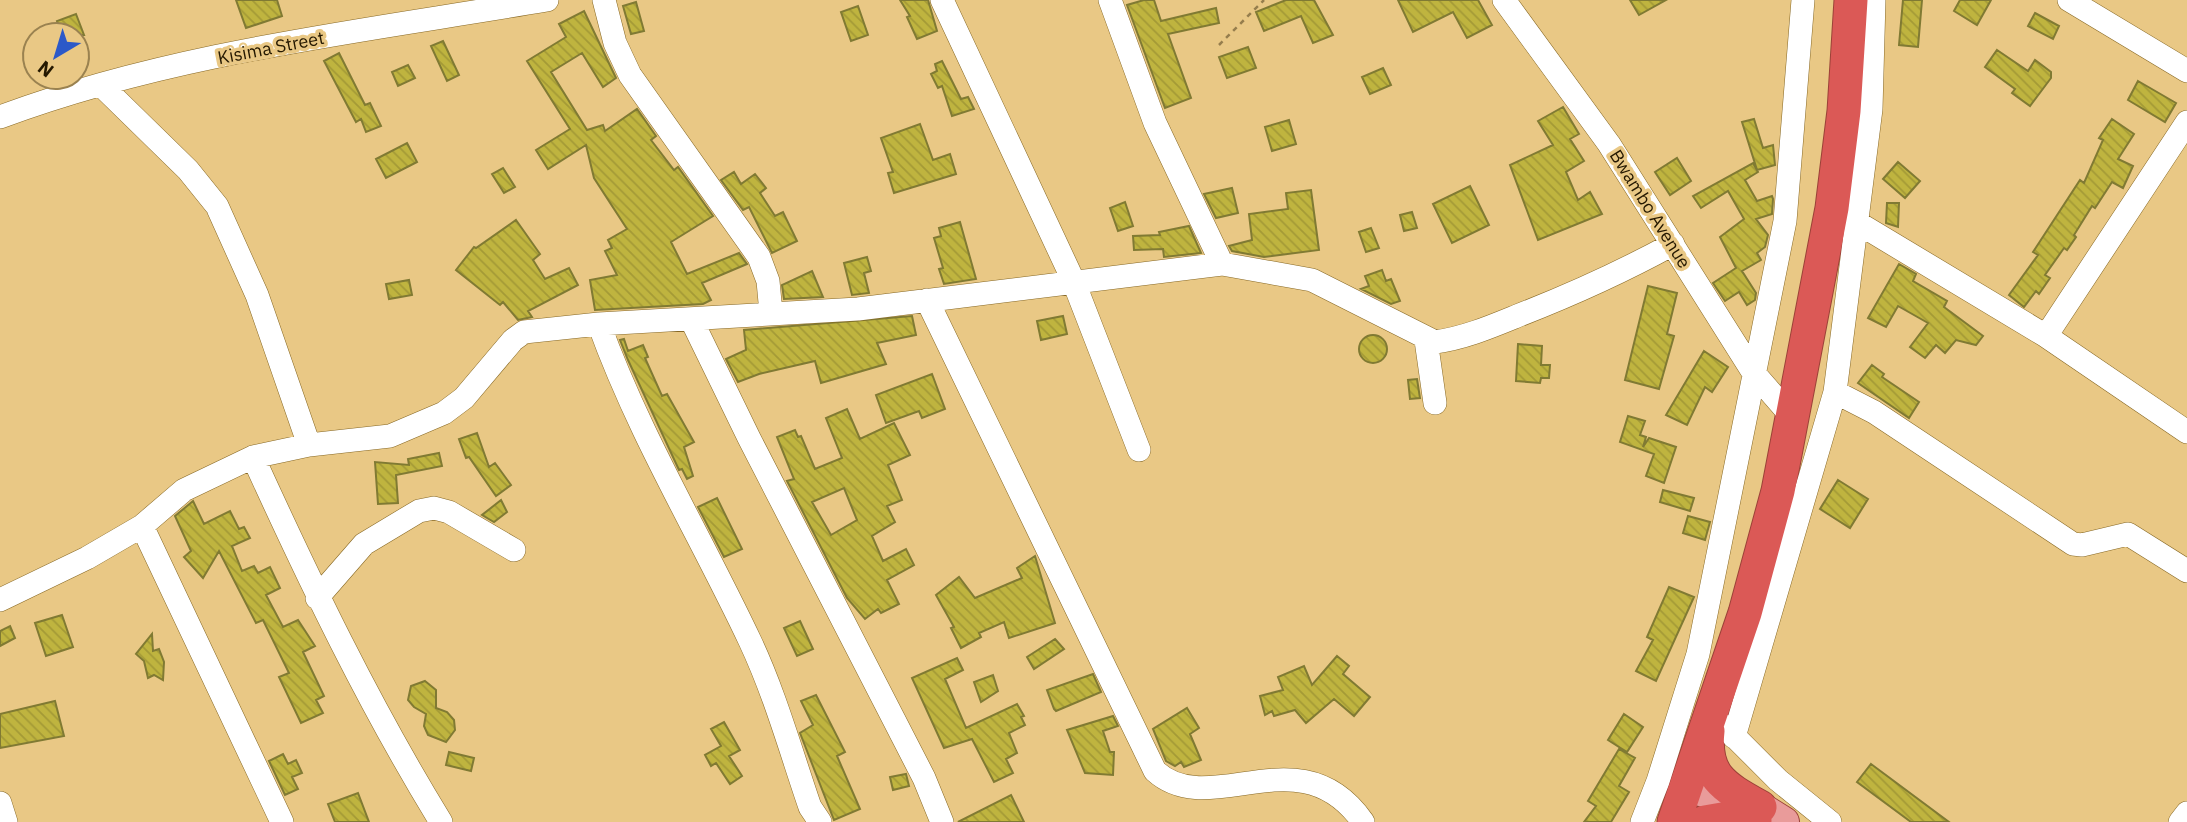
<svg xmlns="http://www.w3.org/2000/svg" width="2187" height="822" viewBox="0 0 2187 822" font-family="'IBM Plex Sans',sans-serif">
<defs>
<pattern id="building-back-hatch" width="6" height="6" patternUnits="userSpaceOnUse" patternTransform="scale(1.75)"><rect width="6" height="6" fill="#bfb43f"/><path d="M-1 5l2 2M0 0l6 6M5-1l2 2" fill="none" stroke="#a49a36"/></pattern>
</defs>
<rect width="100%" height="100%" fill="#e9c885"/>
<path fill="url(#building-back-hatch)" stroke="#807a33" stroke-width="2" fill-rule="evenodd" d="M236,0H277L282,16L246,28Z
M900,0H928L937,31L917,39L907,17L910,16Z
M1144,0H1154L1161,21L1216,8L1219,23L1168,34L1191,98L1165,108L1127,5Z
M1286,0H1314L1333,35L1313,43L1301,16L1264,31L1256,12Z
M1398,0H1478L1492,25L1467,38L1453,12L1413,32Z
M1630,0H1666L1639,15Z
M1903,0H1922L1918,47L1899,45Z
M1960,0H1991L1977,25L1954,11Z
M636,2L644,31L631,34L623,6Z
M858,6L868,35L851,41L841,12Z
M584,11L616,78L603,87L582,53L551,72L587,130L603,125L605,131L637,109L656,136L651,140L674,170L678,167L713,216L671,242L687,274L739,253L747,264L702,283L711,300L703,304L595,310L590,280L617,275L605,251L612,248L608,240L627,229L594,178L586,145L548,169L536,150L570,129L527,61L566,37L559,24Z
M2035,13L2059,26L2053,39L2028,26Z
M76,14L84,35H62L57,21Z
M443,41L459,75L447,81L431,46Z
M1248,47L1256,68L1227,78L1219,57Z
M1997,50L2028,71L2035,60L2051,72V78L2030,106L2012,93L2015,89L1985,67Z
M339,53L365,105L370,103L381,126L366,132L361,119L356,122L324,61Z
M942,61L961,99L968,97L974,109L952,116L942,86L938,88L931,74L937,71L935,64Z
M408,65L415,78L398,86L392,72Z
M1383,68L1391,85L1370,94L1362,77Z
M2138,81L2176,103L2165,122L2128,100Z
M1563,107L1579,134L1570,139L1584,161L1566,172L1578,200L1590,192L1602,214L1538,240L1510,165L1553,145L1538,121Z
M1754,119L1763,148L1773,145L1775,165L1757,170L1742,122Z
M2112,119L2134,134L2118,159L2133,166L2123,188L2112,182L2095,208L2092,206L2074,235L2076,237L2067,250L2064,248L2045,275L2050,278L2039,294L2036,291L2024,307L2009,295L2038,255L2033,252L2080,180L2084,183L2103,140L2099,138Z
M1289,120L1296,144L1272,151L1265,127Z
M920,124L933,160L950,154L956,174L894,193L888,173L893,172L881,138Z
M407,143L417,162L386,178L376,159Z
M1677,158L1691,181L1670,195L1655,172Z
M1898,162L1920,181L1905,198L1883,179Z
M1753,163L1758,172L1745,180L1757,201L1772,196L1773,199L1772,214L1756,219L1768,235L1765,247L1757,253L1761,260L1742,271L1756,293L1755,300L1747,305L1739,292L1725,301L1713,283L1736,268L1720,237L1744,219L1728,191L1701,208L1693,196Z
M503,168L515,187L504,193L492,174Z
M734,172L741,184L755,174L766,188L760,193L775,216L783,212L797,241L772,253L749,207L743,210L721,180Z
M1470,186L1489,225L1452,243L1433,204Z
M1232,188L1238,213L1216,218L1204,194Z
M1311,190L1319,250L1264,257L1232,251L1229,246L1252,240L1249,214L1288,209L1286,193Z
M1125,202L1133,226L1118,231L1110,208Z
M1887,203H1899L1898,227L1886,223Z
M1412,212L1417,228L1404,231L1400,215Z
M516,220L540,254L533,260L545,279L569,268L578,285L528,311L532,317L518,320L503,302L500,305L456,270L474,247L476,248Z
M960,222L976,279L944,284L939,269L943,268L934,238L941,236L939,228Z
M1189,226L1201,253L1164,257L1163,249L1134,250L1133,236L1160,235L1159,232Z
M1371,228L1379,248L1366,252L1359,232Z
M867,257L871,271L864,273L869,293L852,295L844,263Z
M1899,264L1916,274L1913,281L1947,301L1944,307L1983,336L1976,345L1956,340L1945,353L1936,345L1925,358L1910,347L1928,323L1898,306L1886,327L1868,318Z
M1382,270L1386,281L1391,279L1400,301L1391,304L1361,289L1369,286L1365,276Z
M812,271L823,297L784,299L782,285Z
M409,280L412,295L389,299L386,284Z
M1648,286L1677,293L1667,334L1674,336L1659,389L1625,380Z
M912,316L916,335L877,343L886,364L821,383L815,361L759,374L738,382L726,359L746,350L744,330Z
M1063,316L1067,334L1041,340L1037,321Z
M1359 349a14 14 0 1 1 28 0a14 14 0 1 1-28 0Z
M624,339L628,351L643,345L648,357L645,358L662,396L667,394L694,442L684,447L693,476L687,479L682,469L679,470L628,360L620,340Z
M1518,344L1542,346L1541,365H1550L1549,378H1541L1540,383L1516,381Z
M1704,351L1728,367L1712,392L1705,387L1687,425L1666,415Z
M1872,365L1884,374L1882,377L1919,402L1909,418L1858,383Z
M932,374L945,409L922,418L919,411L886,423L876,395Z
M1417,379L1420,398L1410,399L1408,380Z
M847,409L860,439L894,423L910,455L888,465L902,500L887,506L895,522L872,536L883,561L906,549L914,565L887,580L899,604L881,613L878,609L865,619L847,598L787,481L794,479L777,437L795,430L798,437L801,436L815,469L842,458L826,418ZM844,488L857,520L831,535L812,502Z
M1628,416L1645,421L1640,435L1646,437L1643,447L1649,438L1676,447L1664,483L1646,476L1654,454L1620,442Z
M477,433L489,467L495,463L511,485L496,496L469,457L466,458L459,439Z
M439,453L442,466L396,475L398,503L378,504L375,462L409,465L408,459Z
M1838,480L1868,499L1850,528L1820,509Z
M1663,490L1694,498L1690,511L1660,502Z
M717,498L742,549L724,557L698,507Z
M501,500L507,512L494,522L482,515Z
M193,501L204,524L230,511L239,529L244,527L250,538L232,546L242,571L254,566L258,573L270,567L280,588L266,595L283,627L298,620L315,646L303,652L324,696L316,700L323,713L301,723L279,677L289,673L263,620L256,623L219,551L203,578L184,557L191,551L175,516Z
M1688,516L1710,522L1705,540L1683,533Z
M1035,556L1055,623L1009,638L1004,622L979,633L981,637L961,648L951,628L954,627L936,595L959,577L975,598L1022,578L1017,568Z
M1669,587L1694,597L1656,681L1636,671L1653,640L1647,637Z
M62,615L73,647L46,656L35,623Z
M800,621L813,649L797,656L784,628Z
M10,626L15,638L0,646V631Z
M152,634L153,651L159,649L164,662L163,680L154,675L148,678L144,661L136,654Z
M1055,639L1064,649L1034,669L1027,657Z
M1337,656L1349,666L1343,674L1370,697L1354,716L1334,699L1306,723L1295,710L1274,716L1272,711L1265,715L1260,696L1283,690L1278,677L1304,666L1312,685Z
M957,658L963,670L945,679L966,728L1017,704L1024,716L1021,717L1025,725L1009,733L1017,753L1006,759L1013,773L994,782L972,739L944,748L912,678Z
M1093,674L1101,692L1056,711L1054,709L1047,690Z
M993,675L998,691L981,702L974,682Z
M425,681L436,690V708L447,712L454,720L455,730L446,742L428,735L424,726L426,714L414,707L408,700L411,686Z
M816,695L845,752L837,756L860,809L834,820L800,733L813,725L801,701Z
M55,701L64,736L0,748V714Z
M1187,708L1199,728L1190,734L1201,760L1184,767L1181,762L1175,766L1166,761L1153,729Z
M1624,714L1643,727L1627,752L1608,740Z
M1113,716L1118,726L1103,731L1110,752H1114L1113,775L1085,773L1067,730Z
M724,722L740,750L729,756L742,776L730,784L716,763L711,766L705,755L721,746L711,729Z
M1619,749L1635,758L1619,786L1629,792L1611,822H1584L1596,806L1588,801Z
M449,752L474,758L471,771L446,765Z
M283,754L288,764L296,760L302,773L292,777L298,789L285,795L269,761Z
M1871,764L1949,822H1911L1857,782Z
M906,774L909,786L893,790L890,777Z
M358,793L369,822H335L328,804Z
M1011,795L1024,822H958Z"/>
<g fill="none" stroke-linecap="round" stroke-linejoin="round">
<g stroke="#876824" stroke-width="24">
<path id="minor" d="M604,0L615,43L630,75L759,257L768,281L771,313
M942,0L1073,280L1139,450
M1110,0L1155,123L1222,264
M1504,0L1609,144L1753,372L1793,418
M2069,0L2187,71
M101,85L188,170L217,206L257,295L309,445
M0,117C174,52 365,31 547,0
M1858,223L2046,336L2187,432
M927,300L1155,771C1211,822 1300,732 1363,822
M692,321L749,438L924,778L942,822
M599,324C639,435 700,535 750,641C775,694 791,752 810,807L820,822
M2046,336L2187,122
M1426,340L1435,403
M1835,392L1874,412L2073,544L2082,545L2128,534L2187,571
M253,457C310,582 369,705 441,822
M142,526L282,822
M317,598L364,544L419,511L434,508L449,512L514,550
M0,600L87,558L142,526L184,490L253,457L309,445L390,436L444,413L464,398L513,340L524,332L599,324L858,309L1222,264L1312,280L1435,342C1464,338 1490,327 1517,316C1571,295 1622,272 1673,244
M1724,726L1778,780L1830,822
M1734,737L1835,392L1871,109L1874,0
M0,803L6,822
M1642,822L1658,781L1698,654L1785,221L1803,0
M2180,822L2187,813"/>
</g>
<g stroke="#9b4238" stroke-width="32">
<path id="major" d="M1686,787L1760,807L1784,822"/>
</g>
<g stroke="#9b4238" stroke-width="35">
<path id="highway" d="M1708,731C1703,776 1724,787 1760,807
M1674,822L1745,613L1778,491L1832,208L1844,111L1851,0
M1705,822L1728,818L1755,820"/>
</g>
<path stroke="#967e4d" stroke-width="2.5" stroke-dasharray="5 5" stroke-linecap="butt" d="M1219,45L1264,0"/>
<use href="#minor" stroke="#fff" stroke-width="23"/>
<use href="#major" stroke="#e99b9a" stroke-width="30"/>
<use href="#highway" stroke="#db5956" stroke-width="33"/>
</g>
<g text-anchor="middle" stroke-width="7" stroke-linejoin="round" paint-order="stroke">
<g font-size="18" fill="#241800" stroke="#e9c885">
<text transform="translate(271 48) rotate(-11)" y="6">Kisima Street</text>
<text transform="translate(1650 209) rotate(58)" y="6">Bwambo Avenue</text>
</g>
</g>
<g transform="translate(56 56) rotate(218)"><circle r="33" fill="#e9c885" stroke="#9a8250" stroke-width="2"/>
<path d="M0-5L12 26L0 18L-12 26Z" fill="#2c59c8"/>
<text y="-10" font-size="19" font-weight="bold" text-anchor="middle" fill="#241800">N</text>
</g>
</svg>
